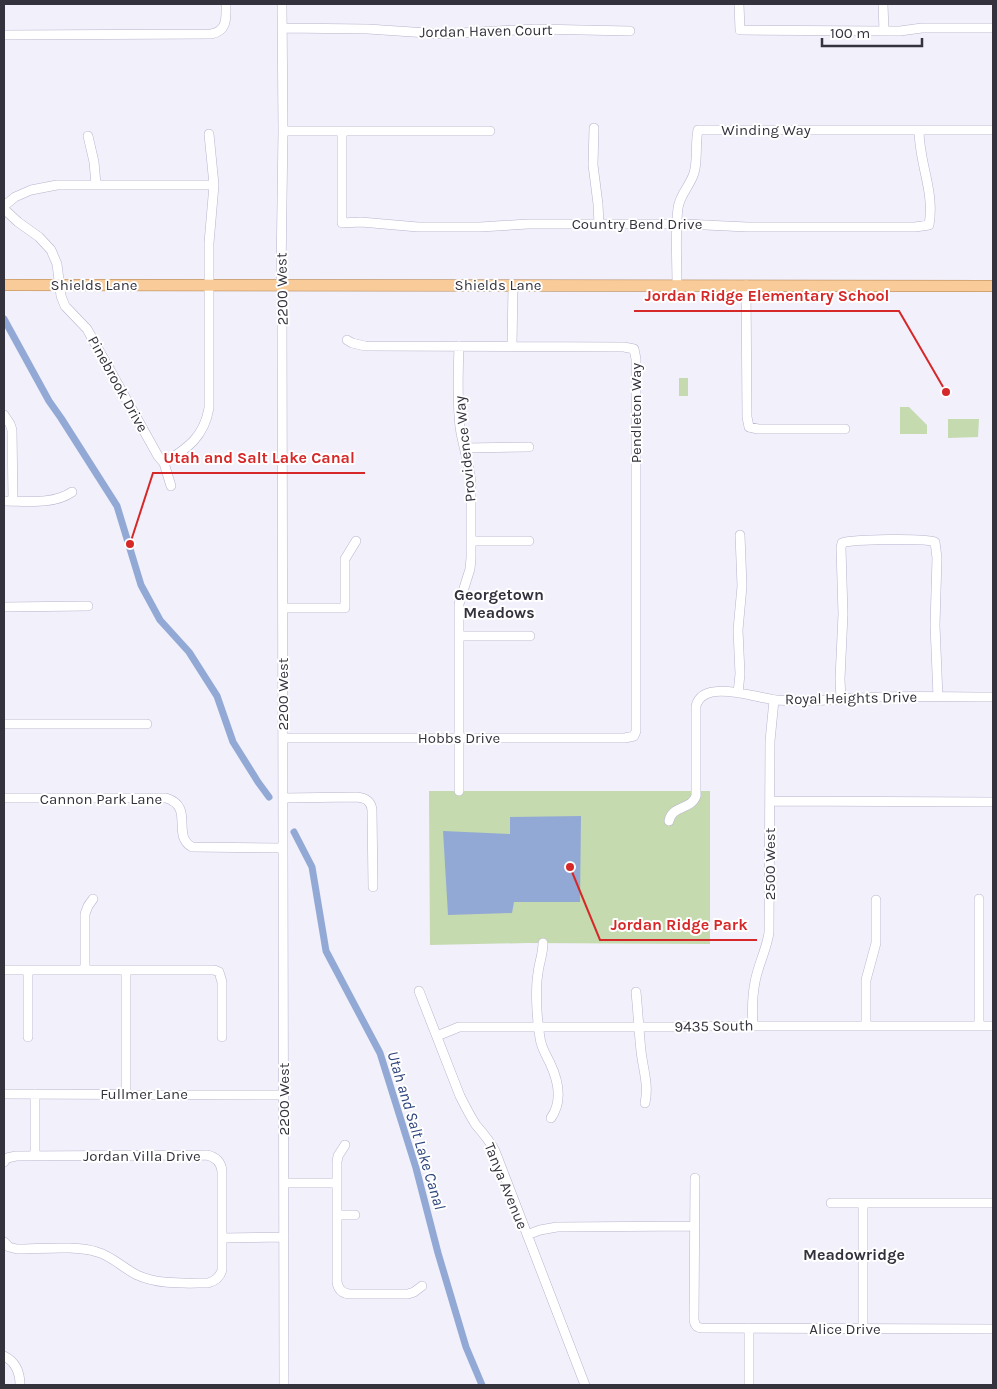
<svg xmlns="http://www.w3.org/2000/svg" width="997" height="1389" viewBox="0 0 997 1389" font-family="Karla,sans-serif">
<rect width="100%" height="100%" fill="#f1f0fb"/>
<path fill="#c5daaf" d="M679,378H688V396H679Z
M900,407H909L927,425V434H900Z
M948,419H979L978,437L948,438Z
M429,791H710V944L528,943L430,945Z"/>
<path fill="#93a9d5" d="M581,816L580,902H514L512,913L448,915L443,831L510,834V817Z"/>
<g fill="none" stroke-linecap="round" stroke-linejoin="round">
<path stroke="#93a9d5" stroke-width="7" d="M4,319L49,401L61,418L117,506L141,585L160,620L189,652L217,696L233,742L258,782L269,797
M294,832L312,867L326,951L380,1053L416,1168L438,1253L466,1347L482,1385"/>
<g stroke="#b7b4cd" stroke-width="10">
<path id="minor" d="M282,4L283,131L281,273L282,297L284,1385
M739,4L740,30L884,31H900L922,28H993
M883,4L884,31
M282,28L368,29L442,34L535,29L630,31
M4,35L211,34C228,31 226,17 226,4
M594,128L593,165L598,204L599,224
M283,131H490
M342,131V223L361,222L418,227H480L528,224H685L747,227H915L929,225C935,191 919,164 919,130
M88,136L94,162L96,184
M4,206L15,197L31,190L57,185H214
M4,209L18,222L39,237L51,250L57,264L61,296L65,306L87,329L158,456L164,463L171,486
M677,285C677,261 675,232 678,208C680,194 690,186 694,173C698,160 695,144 698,130H993
M746,285L747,417L749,427L758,429H845
M459,346C458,373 457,401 460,427C463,447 470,465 471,484V558L470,569L459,604V791
M512,346L513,285
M4,415L10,424L12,430L13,501
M465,448L529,447
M164,463C188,448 204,437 209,408V243L214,185L209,134
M4,501C26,501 53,505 72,492
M471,541H529
M4,607L88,606
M283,608H345V559L356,541
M459,636H530
M738,693L740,674L738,630L742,586L740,535
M841,700L840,679L843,614L841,548L842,543C852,539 926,538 935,542L937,558L935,625L938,697
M4,724H147
M283,738H625L634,736L636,731V359L634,349L624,347L365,346L352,343L347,340
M4,798H166C195,807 171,835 192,847L283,848
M283,798L357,797C366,798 371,801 372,810L373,887
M770,801L993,802
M669,821C672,805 691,810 696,796V706C703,678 756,698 776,700C810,703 844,698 879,697C917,696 955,697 993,697
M979,899V1026
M543,943C543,954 539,963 538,973C535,990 537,1021 540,1038C541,1047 546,1055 550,1063C558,1080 563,1101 551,1118
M4,970H214L219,972L222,982V1037
M85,970V914L88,906L93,899
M126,970V1094
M419,991L460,1096C465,1106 470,1116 476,1125C483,1133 490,1141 495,1151L585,1385
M636,992C638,1012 639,1032 641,1051C643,1069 649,1085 645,1103
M753,1026C752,1011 752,997 755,982C758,965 766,951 769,933L770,741L774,700
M866,1026V980L876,943V900
M437,1036L459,1027H674L696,1026H993
M28,1037V970
M4,1094L284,1095
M35,1094V1156
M345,1145L338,1156L337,1162V1282C338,1289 342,1293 349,1294H408L414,1292L422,1286
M4,1162L7,1158L16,1156L207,1155C216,1157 221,1162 222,1171V1270C220,1277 216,1281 208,1283C184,1283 159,1285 137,1275C123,1268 112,1256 97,1252C77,1245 40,1249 17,1249L9,1247L4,1242
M695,1178L694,1320C695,1325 696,1327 701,1328L993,1329
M284,1183H337
M831,1203H993
M337,1215H355
M527,1235L540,1230L557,1227L695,1226
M222,1238L284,1237
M749,1328V1385
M863,1329V1203
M4,1356C16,1362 20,1372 20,1385"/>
</g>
<g stroke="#b07f4b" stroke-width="12">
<path id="major" d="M4,285L993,286"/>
</g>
<use href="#minor" stroke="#fff" stroke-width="9"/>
<use href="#major" stroke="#f8cb98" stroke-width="11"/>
</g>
<g text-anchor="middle" stroke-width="4" stroke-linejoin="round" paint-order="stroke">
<g font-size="15" fill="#34333d" stroke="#fff">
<text transform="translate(486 31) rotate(-1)" y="5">Jordan Haven Court</text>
<text x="766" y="135">Winding Way</text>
<text x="637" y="229">Country Bend Drive</text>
<text x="94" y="290">Shields Lane</text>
<text x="498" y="290">Shields Lane</text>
<text transform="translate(282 289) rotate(-91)" y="5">2200 West</text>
<text transform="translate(118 384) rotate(61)" y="5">Pinebrook Drive</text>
<text transform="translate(636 413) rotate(-90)" y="5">Pendleton Way</text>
<text transform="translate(465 449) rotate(-96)" y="5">Providence Way</text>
<text transform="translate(283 694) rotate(-90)" y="5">2200 West</text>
<text transform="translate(851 698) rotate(-1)" y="5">Royal Heights Drive</text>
<text x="459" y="743">Hobbs Drive</text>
<text x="101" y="804">Cannon Park Lane</text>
<text transform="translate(770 864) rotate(-90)" y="5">2500 West</text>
<text transform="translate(714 1026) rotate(-1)" y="5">9435 South</text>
<text x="144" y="1099">Fullmer Lane</text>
<text transform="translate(284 1099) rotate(-90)" y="5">2200 West</text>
<text x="142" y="1161">Jordan Villa Drive</text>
<text transform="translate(506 1186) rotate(68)" y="5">Tanya Avenue</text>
<text x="845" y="1334">Alice Drive</text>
</g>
<g font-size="16" font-weight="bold" fill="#34333d" stroke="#fff">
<text x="499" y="600">Georgetown<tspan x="499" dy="18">Meadows</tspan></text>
<text x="854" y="1260">Meadowridge</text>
</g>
<g font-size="16" font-style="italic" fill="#2d457d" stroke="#fff">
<text transform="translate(417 1130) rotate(73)" y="6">Utah and Salt Lake Canal</text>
</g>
</g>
<path fill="none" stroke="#d62828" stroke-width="2" d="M946 392L899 311H634M130 544L153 473H365M570 867L600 940H757"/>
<g fill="#d62828" stroke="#fff" stroke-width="2">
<circle cx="946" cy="392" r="5"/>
<circle cx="130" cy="544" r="5"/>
<circle cx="570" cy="867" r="5"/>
</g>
<g font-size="16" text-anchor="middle" font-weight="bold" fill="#d62828" stroke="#fff" stroke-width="4" stroke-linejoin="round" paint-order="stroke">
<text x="767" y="301">Jordan Ridge Elementary School</text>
<text x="259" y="463">Utah and Salt Lake Canal</text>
<text x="679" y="930">Jordan Ridge Park</text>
</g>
<rect width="997" height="1389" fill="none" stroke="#34333d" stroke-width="10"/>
<path d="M822 38v8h100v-8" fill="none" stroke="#34333d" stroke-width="2.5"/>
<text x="830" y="38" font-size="15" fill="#34333d" stroke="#ffffff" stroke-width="4" paint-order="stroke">100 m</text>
</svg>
